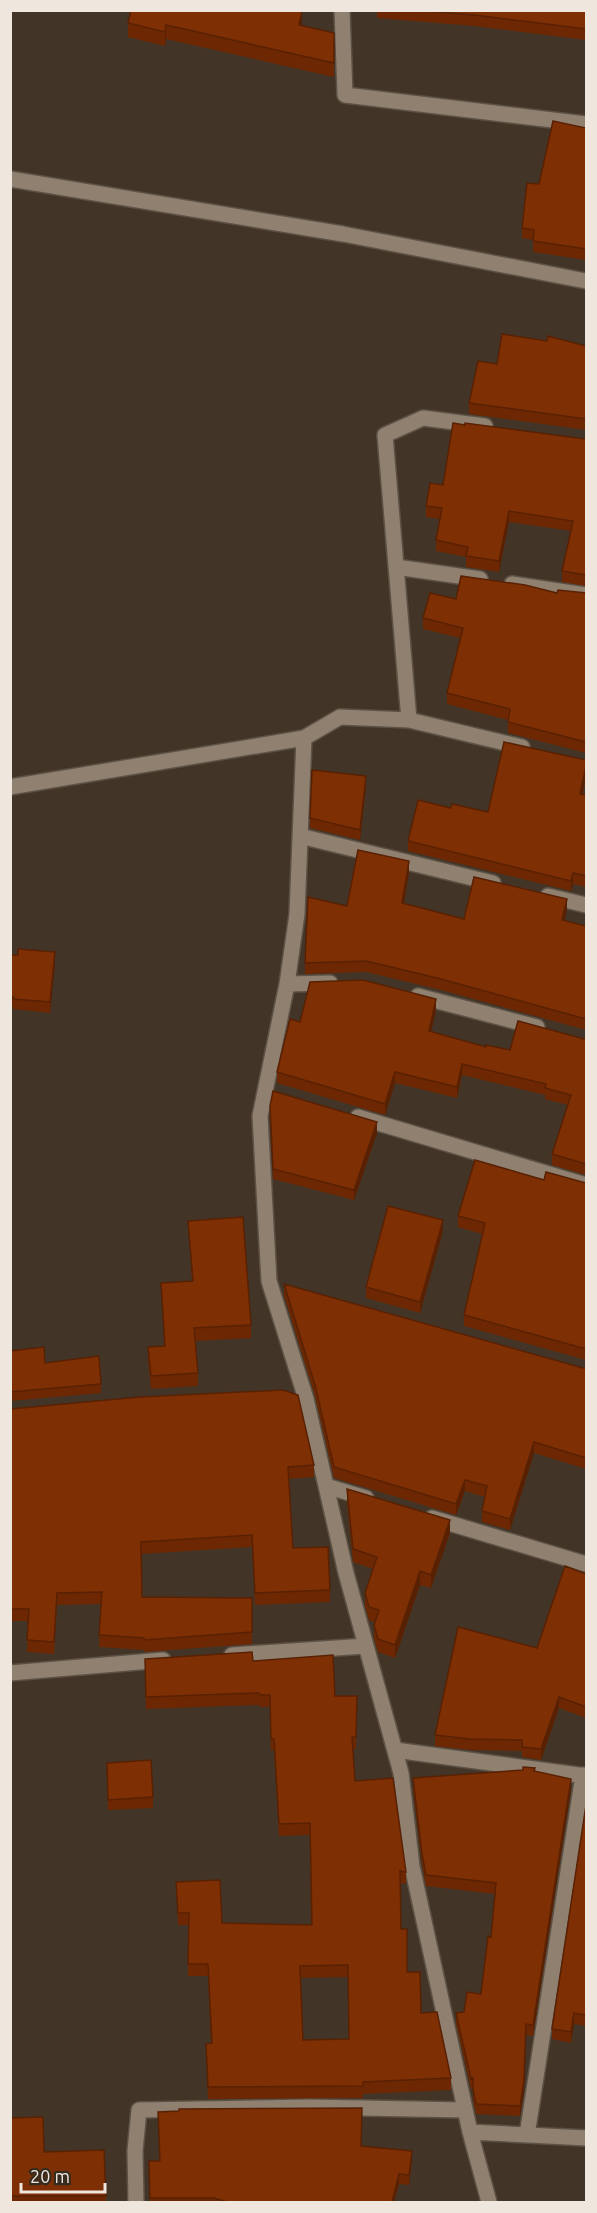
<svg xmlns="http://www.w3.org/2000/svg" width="597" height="2213" viewBox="0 0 597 2213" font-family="Ubuntu,sans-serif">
<rect width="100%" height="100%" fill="#423527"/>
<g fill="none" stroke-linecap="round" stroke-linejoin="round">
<g stroke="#5c5145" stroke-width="18">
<path id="minor" d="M342,10L345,95L586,124
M10,179L343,234L586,281
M396,567L480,579
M512,584L586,595
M409,720L385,435L423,418L485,426
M10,787L304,738
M300,836L493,883
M548,896L586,905
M287,984L330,983
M418,996L537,1027
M358,1117L586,1185
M326,1486L366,1498
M432,1518L586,1564
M232,1655L366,1646
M10,1673L163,1660
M395,1750L586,1776
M470,2132L586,2138
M527,2135L583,1775
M136,2202L135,2151L139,2110L308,2107L465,2110
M489,2202L470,2132L412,1866L401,1773L346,1573L306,1399L269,1281L260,1116L287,984L297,914L304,738L340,717L409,720L522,747"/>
</g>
<use href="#minor" stroke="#8f8070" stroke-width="15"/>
</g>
<path fill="#6d2803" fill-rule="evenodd" d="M377,10H586V40L474,26L377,18Z
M128,23L302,26L334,33V77L166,39L165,46L128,37Z
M586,128V260L533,252V240L522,238V228L539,184Z
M547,341L586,346V430L469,414V403L497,364Z
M465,425L585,439L586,438V586L562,582V571L571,531L509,522L499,572L466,567V557L436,551V540L440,519L426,517V506L443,485Z
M557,593H586V753L508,733V720L447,704V693L460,638L423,629V618L456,599Z
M586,760V777L583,794L586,795V887L573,884L571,891L408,851V841L451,808L488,812Z
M366,786L360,840L310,828V818Z
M409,872L404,903L464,919L567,910L564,921L586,926V1030L441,990L366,972L305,974V963L347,906Z
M10,955L55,963L50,1013L13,1009V1007L10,1006Z
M436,1010L431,1031L486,1047L510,1050L586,1038V1175L552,1165V1154L568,1105L545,1099V1095L462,1075L457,1098L395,1083L385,1115L277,1083V1072L300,1022Z
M270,1106L377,1133L354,1200L273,1179Z
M544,1180L586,1183V1360L464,1326V1315L482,1234L458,1227V1216Z
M188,1221L251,1325V1338L196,1341L198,1373V1386L151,1389L148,1360V1347L164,1346L161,1283L192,1281Z
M443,1231L420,1313L366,1298V1287Z
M284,1284L583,1368H586V1469L534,1453L510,1530L482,1522V1511L485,1497L465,1491L456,1515L334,1478L315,1396L284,1295Z
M10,1351L101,1384V1393L10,1401Z
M10,1409L314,1465V1477L288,1479L293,1548L330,1590V1602L255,1605L252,1547L141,1554L142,1597L252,1598V1644L144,1652V1650L99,1647L101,1604L57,1605L54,1654L27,1652L28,1621H10Z
M347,1489L450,1533L431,1588L420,1585L395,1658L378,1652L374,1638V1625L375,1622L369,1620L365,1606V1593L373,1569L353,1562L347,1502Z
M586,1574V1718L559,1708L541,1760L522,1757V1751L470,1750L435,1746V1735L537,1648Z
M253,1661L335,1696H357L356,1749H353L355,1781L406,1872V1884L400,1883L401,1929L407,1972L421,2013L451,2078V2090L363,2094V2098L208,2099L206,2044L211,2043L208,1976H188V1925H178L176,1882L222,1923L311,1925L310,1835L279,1836L274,1750L271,1751L270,1707H260L259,1705L146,1709L145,1671ZM348,1977L349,2039L303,2040L300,1978Z
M107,1763L153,1797V1808L108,1810Z
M535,1771L571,1789L533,2036L526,2035L524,2091L520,2116L476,2114L473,2099V2089H471L456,2023V2013L464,2012L481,1994L491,1937L495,1894L426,1886L422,1864L413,1789V1778Z
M586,1805V2026L574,2024L571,2043L552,2039V2029Z
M10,2118L44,2152L104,2150L106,2202H10Z
M361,2146L412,2161L409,2185L399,2184L394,2202H150L149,2161Z"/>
<path fill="#592103" d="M302,12V26L299,25Z
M166,25V39L165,46V32Z
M509,511V522L499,572V561Z
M586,766V777L580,805V794Z
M366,776V786L360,840V830Z
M409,861V872L402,914V903Z
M573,873V884L571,891V881Z
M567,899V910L562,931V920Z
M55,952V963L50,1013V1002Z
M436,999V1010L429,1042V1031Z
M462,1064V1075L457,1098V1087Z
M395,1072V1083L385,1115V1104Z
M377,1122V1133L354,1200V1190Z
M443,1220V1231L420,1313V1302Z
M534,1442V1453L510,1530V1519Z
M465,1480V1491L456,1515V1504Z
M450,1520V1533L431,1588V1575Z
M420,1571V1585L395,1658V1645Z
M559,1697V1708L541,1760V1749Z
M571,1779V1789L533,2036V2025Z
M574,2013V2024L571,2043V2032Z
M526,2035L524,2091L520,2116V2106Z
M412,2151V2161L409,2185V2175Z
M399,2174V2184L394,2202H392Z"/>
<path fill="#7f2f04" stroke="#592103" stroke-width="1.5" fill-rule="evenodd" d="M131,10H294L302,12L299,25L334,33V63L166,25L165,32L128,23Z
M415,10H586V29L474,15Z
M553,121L586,128V249L533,241L534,230L522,228L527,183L539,184Z
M502,334L547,341L548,336L586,346V419L469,403L478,361L497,364Z
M453,423L465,425V423L585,439L586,438V575L562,571L573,521L509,511L499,561L466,556L468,547L436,540L442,508L426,506L430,483L443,485Z
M461,576L525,585L557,593L558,590L586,593V742L508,722L510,709L447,693L463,628L423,618L430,593L456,599Z
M504,742L586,760V766L580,794L586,795V876L573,873L571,881L408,841L418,800L451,808L452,804L488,812Z
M312,770L366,776L360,830L310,818Z
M358,850L409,861L402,903L464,919L474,877L567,899L562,920L586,926V1019L441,979L366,961L305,963L308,897L347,906Z
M18,949L55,952L50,1002L13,999L14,997L10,996V955H18Z
M363,980L436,999L429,1031L486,1047V1045L510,1050L518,1021L584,1039L586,1038V1164L552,1154L571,1095L545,1088L546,1084L462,1064L457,1087L395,1072L385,1104L277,1072L290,1019L300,1022L310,982Z
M273,1091L377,1122L354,1190L273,1169L270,1106Z
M475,1160L544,1180L546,1172L586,1183V1349L464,1315L485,1223L458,1216Z
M388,1206L443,1220L420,1302L366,1287Z
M243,1217L251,1325L194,1328L198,1373L151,1376L148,1347L165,1346L161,1283L193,1281L188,1221Z
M284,1284L583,1368H586V1458L534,1442L510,1519L482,1511L487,1486L465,1480L456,1504L334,1467L315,1385Z
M44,1347L45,1363L99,1356L101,1384L10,1392V1351Z
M283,1390L298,1395L314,1465L288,1467L293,1548L328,1547L330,1590L255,1593L252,1535L141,1542L142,1597L252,1598V1632L144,1640V1638L99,1635L102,1592L57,1593L54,1642L27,1640L29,1609H10V1409L140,1397Z
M347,1489L450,1520L431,1575L420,1571L395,1645L378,1639L374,1625L379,1610L369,1607L365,1593L377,1557L353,1549Z
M565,1566L586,1574V1707L559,1697L541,1749L522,1747V1740L470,1739L435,1735L458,1627L537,1648Z
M252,1652L253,1661L333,1655L335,1696H357L356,1737H352L355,1781L393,1778L406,1872L400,1871L401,1929H407V1972H420L421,2013L437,2012L451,2078L363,2082V2086L208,2087L206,2044L212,2043L208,1964H188L189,1913H178L176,1882L220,1880L222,1923L312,1925L310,1823L279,1824L274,1739H271L270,1695H260L259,1693L146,1697L145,1659ZM348,1965L349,2039L303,2040L300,1966Z
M151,1760L153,1797L108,1800L107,1763Z
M523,1767L535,1768L534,1771L571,1779L533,2025L526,2024L524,2080L520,2106L476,2104L473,2089V2078L471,2079L456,2013L464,2012L467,1992L481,1994L488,1936L491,1937L496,1883L426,1875L422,1854L413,1778L523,1770Z
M586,1805V2015L574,2013L571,2032L552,2029Z
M362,2108L361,2146L412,2151L409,2175L399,2174L392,2202H227L214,2198H150L149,2161H160L158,2112L179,2111V2109Z
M43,2117L44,2152L104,2150L106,2196H10V2118Z"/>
<rect width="597" height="2213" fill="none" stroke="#efe6de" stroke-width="24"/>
<path d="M21 2183v9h84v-9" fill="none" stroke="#efe6de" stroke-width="3"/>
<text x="30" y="2183" font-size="18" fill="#efe6de" stroke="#372b1d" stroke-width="4.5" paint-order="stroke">20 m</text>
</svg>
